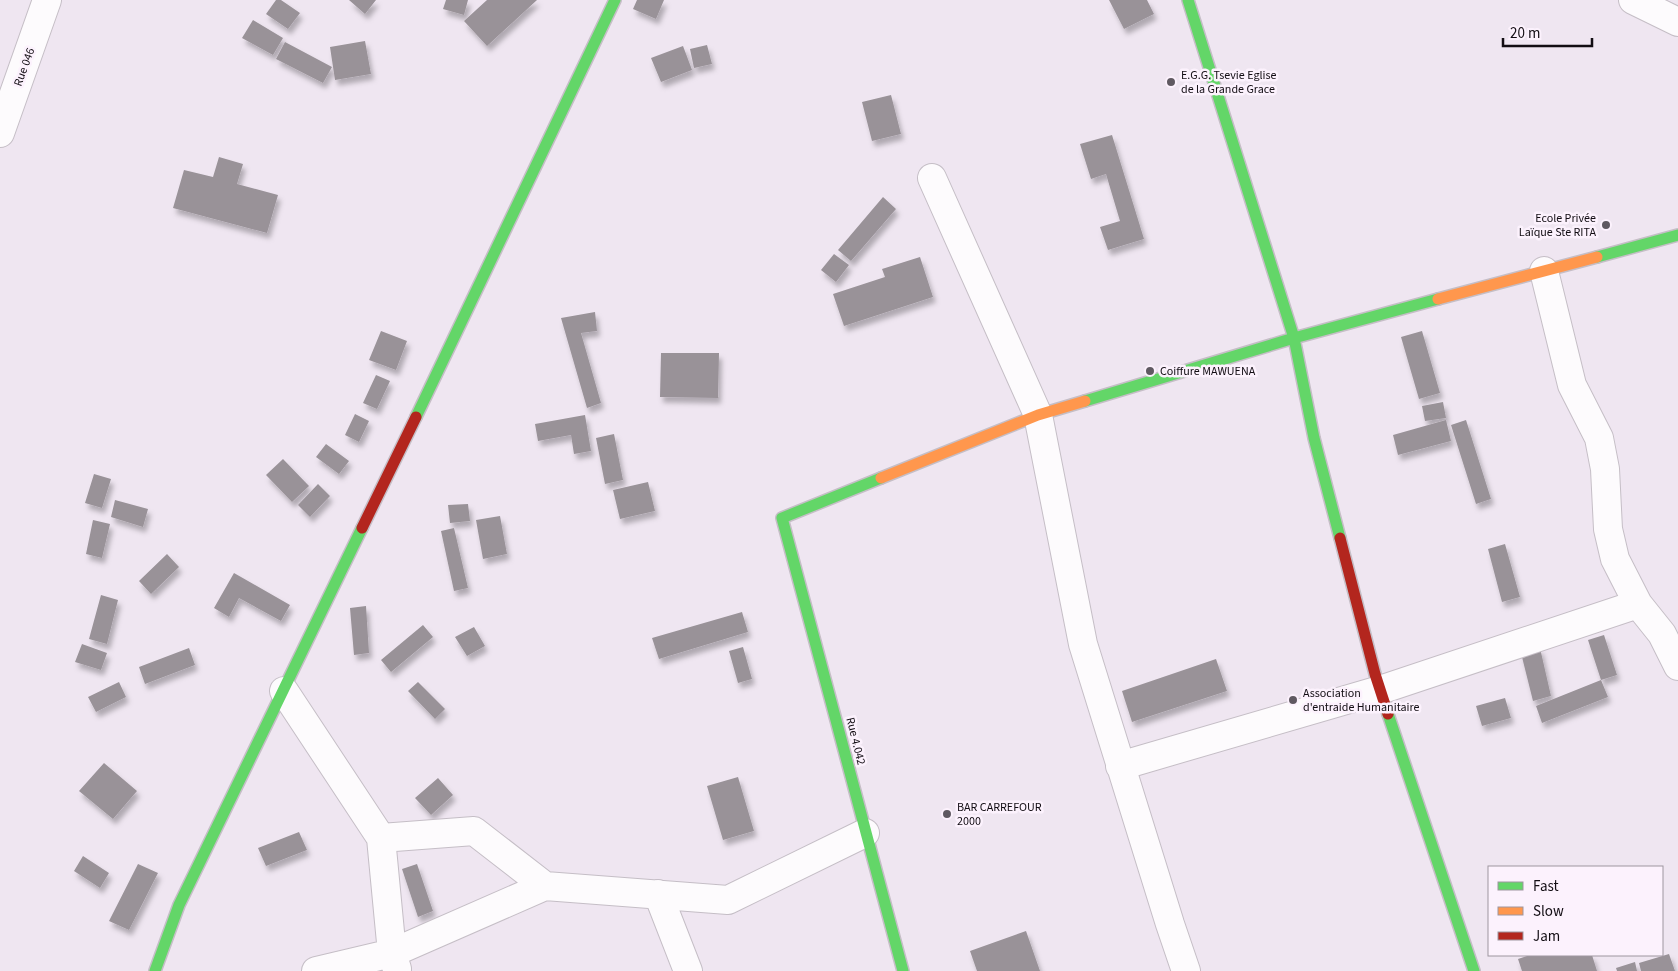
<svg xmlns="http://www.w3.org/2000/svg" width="1678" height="971" viewBox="0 0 1678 971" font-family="'Source Sans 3',sans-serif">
<defs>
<filter id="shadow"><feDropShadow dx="3" dy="5.5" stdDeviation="2.5" flood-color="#0004"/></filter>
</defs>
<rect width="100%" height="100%" fill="#efe6f1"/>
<path fill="#999298" filter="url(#shadow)" d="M276,0H281L300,13L288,29L266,14Z
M349,0H376L365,14Z
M446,0H468L464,15L443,9Z
M487,0H537L487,46L464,21Z
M637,0H664L656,19L633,9Z
M1109,0H1147L1154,14L1124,29Z
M253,20L283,38L273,55L242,38Z
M365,41L371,74L335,80L330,47Z
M285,42L332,67L323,83L276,59Z
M707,45L712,64L694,68L690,49Z
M683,46L692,70L661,82L651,58Z
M891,95L901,134L872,141L862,102Z
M1112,135L1144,239L1108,250L1100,227L1120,221L1106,174L1091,179L1080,144Z
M219,157L243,164L237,184L278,195L267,233L173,208L184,170L213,177Z
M883,197L896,209L851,261L838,250Z
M834,254L849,265L836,282L821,270Z
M920,257L933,297L844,326L833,294L885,277L882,269Z
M595,312L597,331L581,333L601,403L587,408L561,318Z
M381,331L407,341L396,370L369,360Z
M1422,331L1440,393L1419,399L1401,337Z
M661,353H719L718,398L660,397Z
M376,375L390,381L377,409L363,403Z
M1443,402L1446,418L1425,421L1422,406Z
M355,414L369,421L359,442L345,435Z
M585,415L591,451L574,454L571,435L538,441L535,424Z
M1446,420L1451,441L1398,455L1393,435Z
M1466,420L1491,499L1476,504L1451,425Z
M614,434L623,480L605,484L596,438Z
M326,444L349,461L339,474L316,457Z
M283,459L309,486L292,502L266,475Z
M94,474L111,479L102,508L85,503Z
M648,482L655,511L620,519L613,490Z
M318,484L330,496L310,517L298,505Z
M115,500L148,509L143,527L111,517Z
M468,504L470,521L450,523L448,505Z
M500,516L507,554L483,559L476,520Z
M93,520L110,524L102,558L86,554Z
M454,528L468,588L454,591L441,531Z
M1505,544L1520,597L1502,602L1488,549Z
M167,554L179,567L151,594L139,581Z
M234,573L290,605L281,621L239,598L229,617L214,608Z
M101,595L118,600L107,644L89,639Z
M366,606L369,653L354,655L350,608Z
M742,612L748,632L659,659L652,638Z
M423,625L433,637L391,672L381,660Z
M474,627L485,646L467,656L455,637Z
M1604,635L1617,675L1601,680L1588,640Z
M82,644L107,653L101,670L75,662Z
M743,647L752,679L738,683L729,651Z
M189,648L195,665L145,684L139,667Z
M1540,648L1551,696L1533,701L1521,653Z
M1216,659L1227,691L1132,722L1122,691Z
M1601,680L1608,697L1542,723L1536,706Z
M119,682L126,697L96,712L88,697Z
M418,682L445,709L435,719L408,691Z
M1505,698L1511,718L1482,726L1476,706Z
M104,763L137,791L113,819L79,791Z
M738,777L754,831L723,840L707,786Z
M438,778L453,795L431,815L415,798Z
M299,832L307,850L266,866L258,848Z
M83,856L109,873L100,888L74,871Z
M138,864L158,873L129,930L109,921Z
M417,864L433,911L418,917L402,869Z
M1026,931L1040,971H977L970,951Z
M1669,954L1675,971H1641L1639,963Z
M1530,955H1592L1597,971H1522L1518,959Z
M1635,962L1637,971H1617L1616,968Z"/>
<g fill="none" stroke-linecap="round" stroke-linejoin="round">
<g stroke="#c5bec6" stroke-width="30">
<path id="street" d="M1633,0L1678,22
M0,133L47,0
M932,178L1038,415L1083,644L1170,924L1186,971
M1544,271L1572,385L1599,438L1605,469L1608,529L1615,559L1638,604L1662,634L1678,666
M284,691L381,838L392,953L397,969
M1120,766L1380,690L1638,604
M381,838L474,831L545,886
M658,894L688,971
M316,971L392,953L545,886L728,900L865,833"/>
</g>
<g stroke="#c5bec6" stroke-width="14">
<path id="fast" d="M1188,0L1294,338L1314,438L1340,538
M1597,257L1678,235
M1085,401L1294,338L1438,299
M416,417L615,0
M881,478L782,518L903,971
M1388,714L1474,971
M155,971L179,905L362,528"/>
</g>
<g stroke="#c5bec6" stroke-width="14">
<path id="slow" d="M1438,299L1597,257
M881,478L1038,415L1085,401"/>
</g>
<g stroke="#c5bec6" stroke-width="14">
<path id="jam" d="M362,528L416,417
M1340,538L1375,674L1388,714"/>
</g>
<use href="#street" stroke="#fdfbfd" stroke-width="28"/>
<use href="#fast" stroke="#63d668" stroke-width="11"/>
<use href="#slow" stroke="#ff974d" stroke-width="11"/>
<use href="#jam" stroke="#b3261e" stroke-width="11"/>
</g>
<g fill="#5f5961" stroke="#fcf2fd" stroke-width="2">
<circle cx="1171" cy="82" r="5"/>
<circle cx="1606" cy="225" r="5"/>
<circle cx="1150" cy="371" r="5"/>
<circle cx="1293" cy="700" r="5"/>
<circle cx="947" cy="814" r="5"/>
</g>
<g text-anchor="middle" stroke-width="5" stroke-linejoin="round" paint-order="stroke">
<g font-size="12" fill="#120d13" stroke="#fcf2fd">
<text transform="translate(24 67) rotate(-70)" y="4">Rue 046</text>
<text transform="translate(856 741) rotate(76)" y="4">Rue 4.042</text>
</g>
<g font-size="12" fill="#120d13" stroke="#fcf2fd" text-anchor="start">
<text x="1181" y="79">E.G.G. Tsevie Eglise<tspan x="1181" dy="14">de la Grande Grace</tspan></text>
<text x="1596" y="222" text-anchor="end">Ecole Privée<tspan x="1596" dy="14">Laïque Ste RITA</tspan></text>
<text x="1160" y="375">Coiffure MAWUENA</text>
<text x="1303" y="697">Association<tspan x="1303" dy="14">d'entraide Humanitaire</tspan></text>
<text x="957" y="811">BAR CARREFOUR<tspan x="957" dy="14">2000</tspan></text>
</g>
</g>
<rect x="1488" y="866" width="175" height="90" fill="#fcf2fd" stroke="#9e969f"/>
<rect x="1498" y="882" width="25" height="8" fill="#63d668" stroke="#9e969f"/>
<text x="1533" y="891" font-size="15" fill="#120d13">Fast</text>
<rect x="1498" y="907" width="25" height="8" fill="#ff974d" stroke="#9e969f"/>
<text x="1533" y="916" font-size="15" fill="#120d13">Slow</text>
<rect x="1498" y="932" width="25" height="8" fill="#b3261e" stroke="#9e969f"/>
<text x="1533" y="941" font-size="15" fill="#120d13">Jam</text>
<path d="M1503 38v8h89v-8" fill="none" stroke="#120d13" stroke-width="2.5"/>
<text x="1510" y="38" font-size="15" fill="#120d13" stroke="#fcf2fd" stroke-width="4" paint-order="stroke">20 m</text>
</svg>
